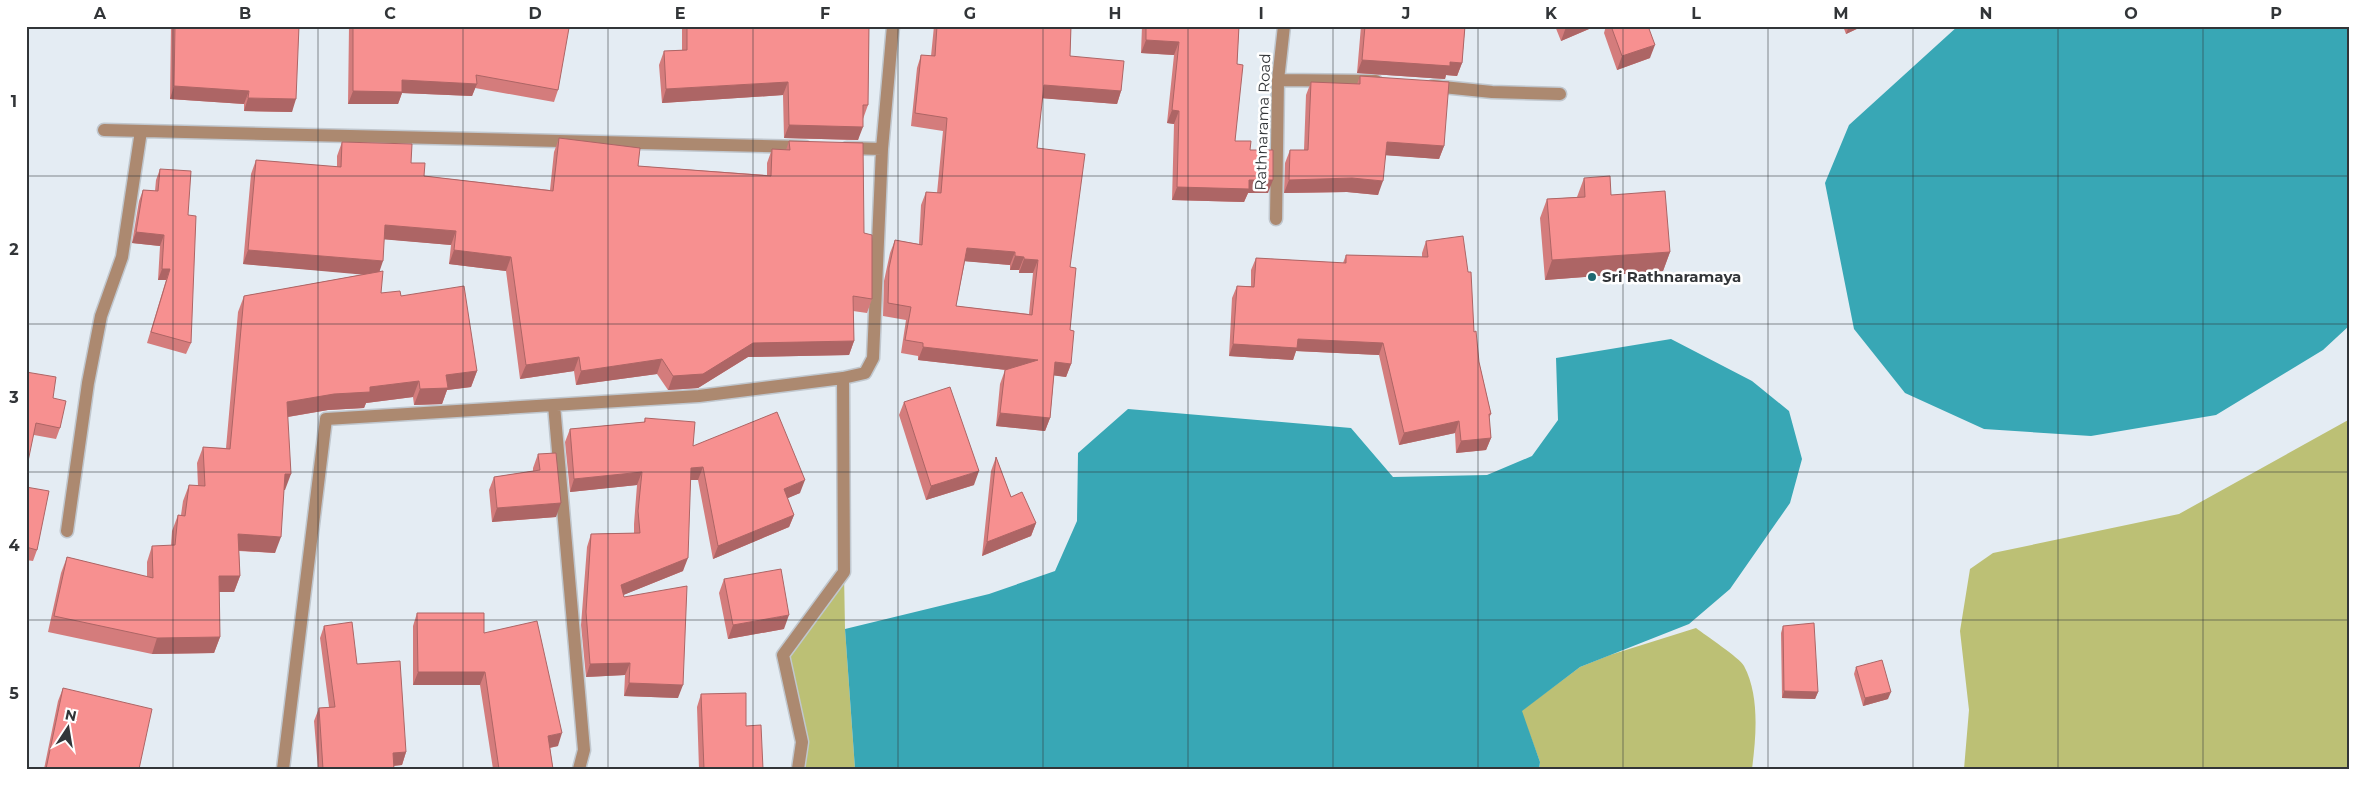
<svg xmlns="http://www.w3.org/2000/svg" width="2376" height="795" viewBox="0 0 2376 795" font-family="Montserrat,sans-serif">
<rect width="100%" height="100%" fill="#e4ecf3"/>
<path fill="#bcc075" d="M2350,419V769H1964L1969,710L1960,631L1970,569L1993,553L2179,514Z
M844,572L845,629L855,769H798L802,741L783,655Z
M1696,628C1705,635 1740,658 1744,666C1760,696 1756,737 1752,769H1539L1540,762L1521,711L1580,667L1610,655Z"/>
<path fill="#38a7b5" d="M1958,26H2350V325L2323,350L2216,415L2091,436L1984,429L1905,393L1854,329L1825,183L1849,125Z
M1671,339L1752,381L1789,411L1802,459L1790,503L1730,589L1689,624L1580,667L1522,711L1540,762L1539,769H855L845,629L989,594L1055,571L1077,521L1078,453L1128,409L1351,428L1393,477L1487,475L1532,456L1558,420L1556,358Z"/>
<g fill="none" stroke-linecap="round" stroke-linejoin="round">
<g stroke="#c0c7ce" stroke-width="15">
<path id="minor" d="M1278,80L1376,81
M1433,86L1492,92L1560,94
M104,130L805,147
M847,148L882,149
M1276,219L1278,80L1284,26
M554,405L584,750L579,769
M67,531L88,383L101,316L122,257L141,131
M283,769L326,419L699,396L843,378L865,373L873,358L882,149L893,26
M798,769L802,742L783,655L844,572L843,378"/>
</g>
<use href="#minor" stroke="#ac8970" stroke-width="12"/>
</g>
<path fill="#d47c7c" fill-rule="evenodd" d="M171,26H299L292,112L244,111V104L170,99Z
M349,26H561L558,90L554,102L475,88L472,96L402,93L398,104H348Z
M682,26H869L868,105L863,119L858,140L784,138L783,95L662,103L659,65L664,51L682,50Z
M934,26H1071L1070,56L1121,91L1117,104L1042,98L1037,148L1070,267V330L1071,364L1066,377L1054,375L1050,418L1045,431L996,426L1000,384L1005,370H1006L918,360V356L901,353L906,320L883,316L884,281L890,253L895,240L919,244L921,205L926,192L937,193L943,131L911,126L917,68L921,55L931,56ZM965,261L1010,265V270H1019V273H1033L1029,314L956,306Z
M1142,26H1239L1237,64L1235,141L1250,150L1268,193H1248L1244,202L1172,200L1174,124L1167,123L1174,55L1141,53Z
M1361,26H1465L1462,63L1457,76L1446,75L1445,79L1357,73Z
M1555,26H1596L1561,41Z
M1606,26H1648L1650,58L1617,70L1604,33Z
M1843,26H1863L1846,34Z
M1360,76L1444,146L1439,159L1386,155L1378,195L1347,192L1284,193L1285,163L1290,150H1304L1306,95L1311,82L1357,84Z
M559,138L638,166L767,175V163L772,149L786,150L789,141L864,233L872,299L867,313L853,311L854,341L849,355L748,357L698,388L668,390L657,374L576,385L574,371L520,379L506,271L449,264L451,245L384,239L379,272L381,293L401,296L477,371L471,387L447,390L442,404L414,405L413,397L366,403L364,408L328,410L288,417L285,490H284L275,553L239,551L240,576L234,592H219L220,637L214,653L152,654L48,632L61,573L67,557L147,577V562L152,546H171L172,531L178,515H181L183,501L189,485L198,486L197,463L203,447L226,448L238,312L244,296L365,274L243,264L251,174L256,160L337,167V156L342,142L411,163L424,176L550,190L554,152Z
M160,169L188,215L191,343L186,354L147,343L166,280H158L160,246L132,243L139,201L143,190L155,191L156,180Z
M1584,178L1611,195L1670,252L1663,271L1545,280L1540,218L1547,199L1577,197Z
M1426,241L1474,332L1479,362L1491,414L1489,418L1491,438L1486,450L1456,453L1455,433L1399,445L1379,355L1296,351L1293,360L1229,356L1232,298L1237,286H1251V270L1256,258L1343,263L1346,255L1422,257V253Z
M26,372L53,398L60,428L56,439L34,435Z
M904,402L974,485L926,500L899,415Z
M645,418L693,446L800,493L787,498L794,515L789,527L713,559L698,480H691L683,571L623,595L678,698L624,696L625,675L586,677L581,625L587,547L591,534L634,533V524L637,485L570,492L565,442L570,429L644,422Z
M538,454L556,517L492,522L489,490L494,477L533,471V468Z
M996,457L1011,497L1036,523L1031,536L982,556L991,471Z
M26,487L37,550L33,561L26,560Z
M724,579L784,629L728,639L719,593Z
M417,613L484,633L558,746L550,748L553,769H493L480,685H413V626Z
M324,626L357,664L406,752L402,765L394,766V769H318L314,721L319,708L329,707L320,638Z
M1783,626L1818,692L1815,699L1782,698L1781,633Z
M1856,667L1888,699L1863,706L1854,674Z
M63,688L139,769H44L58,701Z
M701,694L746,726L763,769H699L697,707Z"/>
<path fill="#ad6565" d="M1568,26H1596L1561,41L1566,27Z
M1849,26H1863L1846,34Z
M1146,40L1179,42L1174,55L1141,53Z
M1655,45L1650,58L1617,70L1622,56Z
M1362,60L1450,62L1462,63L1457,76L1446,75L1445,79L1357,73Z
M402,80L477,84L472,96L402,93L398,104H348L353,91Z
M788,82L783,95L662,103L666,89Z
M1044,85L1121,91L1117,104L1039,98Z
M174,86L249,91L244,104L170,99Z
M248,98L296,99L292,112L244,111Z
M1172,110L1179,111L1174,124L1167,123Z
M789,125L863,127L858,140L784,138Z
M1387,142L1444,146L1439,159L1382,155Z
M1352,178L1383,181L1378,195L1347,192L1284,193L1289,180Z
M1249,180H1273L1268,193H1248L1244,202L1172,200L1177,187Z
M385,225L456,231L451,245L380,239Z
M136,232L164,235L160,246L132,243Z
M967,248L1015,252L1010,265L962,261Z
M248,250L383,261L378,276L243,264Z
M454,250L511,257L506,271L449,264Z
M1670,252L1663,271L1545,280L1552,260Z
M1015,256L1024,257L1019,270H1010Z
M1024,259L1038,260L1033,273H1019Z
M162,269H170L166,280H158Z
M1298,339L1383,343L1379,355L1296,351L1293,360L1229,356L1233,344Z
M854,341L849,355L748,357L698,388L668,390L673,376L753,343Z
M923,347L1038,360L1033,373L918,360Z
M579,357L574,371L520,379L526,365Z
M662,359L657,374L576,385L581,371Z
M1055,362L1071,364L1066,377L1050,375Z
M477,371L471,387L447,390L442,404L414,405L420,389L446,375Z
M419,381L413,397L366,403L364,408L328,410L281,418L287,402L370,387Z
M1000,413L1050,418L1045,431L996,426Z
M1459,421L1455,433L1399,445L1404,433Z
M1491,438L1486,450L1456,453L1461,441Z
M703,467L698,480H687L691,468Z
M979,471L974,485L926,500L931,486Z
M642,472L637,485L570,492L574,479Z
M285,474H291L285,490H279Z
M805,480L800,493L779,502L784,489Z
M561,503L556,517L492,522L497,508Z
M794,515L789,527L713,559L718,546Z
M1036,523L1031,536L982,556L987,542Z
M238,534L281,537L275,553L232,550Z
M688,558L683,571L616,598L621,585Z
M219,576H240L234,592H213Z
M789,615L784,629L728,639L733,625Z
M220,637L214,653L152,654L157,638Z
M630,663L625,675L586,677L590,664Z
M418,672H485L480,685H413Z
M629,683L683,685L678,698L624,696Z
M1784,691L1818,692L1815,699L1782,698Z
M1891,692L1888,699L1863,706L1865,698Z
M562,733L558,746L543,749L548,736Z
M406,752L402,765L389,766L393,753Z"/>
<path fill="#f79090" stroke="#ad6565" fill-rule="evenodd" d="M175,26H299L296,99L248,98L249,91L174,86Z
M353,26H561L569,28L558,90L476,75L477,84L402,80V92L353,91Z
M687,26H869L868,105H863V127L789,125L788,82L666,89L664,51L687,50Z
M937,26H1071L1070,56L1124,61L1121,91L1044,85L1037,148L1085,154L1070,267L1076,268L1070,330L1074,331L1071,364L1055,362L1050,418L1000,413L1005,370L1038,360L923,347V343L905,340L911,307L888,303L889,268L895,240L922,245L926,192L941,193L947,118L915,113L921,55L935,56ZM967,248L1015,252V256L1024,257V259L1038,260L1032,315L956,306Z
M1146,26H1239L1237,64L1243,65L1235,141H1251L1250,150H1273V180H1249V189L1177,187L1179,111L1172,110L1179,42L1146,40Z
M1365,26H1465L1462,63L1450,62V66L1362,60Z
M1611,26H1648L1655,45L1622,56Z
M1360,76L1449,82L1444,146L1387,142L1383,181L1352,178L1289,180L1290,150H1308L1311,82L1360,84Z
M559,138L640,148L638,166L771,176L772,149L790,150L789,141L863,143L864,233L872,235V299L853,296L854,341L753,343L703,374L673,376L662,359L581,371L579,357L526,365L511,257L454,250L456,231L385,225L383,261L248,250L256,160L341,167L342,142L412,144L411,163H425L424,176L553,191Z
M160,169L191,171L188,215L196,216L191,343L151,332L170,269H162L164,235L136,232L143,190L158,191Z
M1610,176L1611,195L1665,191L1670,252L1552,260L1547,199L1585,197L1584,178Z
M1463,236L1468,272H1471L1474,332L1476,331L1479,362L1491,414H1489L1491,438L1461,441L1459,421L1404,433L1383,343L1298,339L1297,348L1233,344L1237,286L1254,287L1256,258L1346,263V255L1428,257L1426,241Z
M383,271L381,293L400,291L401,296L464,286L477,371L446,375L448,388L420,389L419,381L370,387V392L334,394L287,402L291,474H285L281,537L238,534L240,576H219L220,637L157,638L54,616L67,557L153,578L152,546L175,545L178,515L185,516L189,485L205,486L203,447L230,449L244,296Z
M26,372L56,377L53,398L66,401L60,428L36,423L26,471Z
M950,387L979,471L931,486L904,402Z
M777,412L805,480L784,489L794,515L718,546L703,467L691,468L688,558L621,585L624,597L687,586L683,685L629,683L630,663L590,664L586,612L591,534L640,533L638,511L642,472L574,479L570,429L645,422V418L695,422L693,446Z
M556,453L561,503L497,508L494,477L540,470L538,454Z
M996,457L1011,497L1022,492L1036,523L987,542Z
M26,487L49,491L37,550L26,547Z
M781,569L789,615L733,625L724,579Z
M417,613H484V633L537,621L562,733L548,736L553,769H499L485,672H418Z
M352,622L357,664L400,661L406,752L393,753L394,769H323L319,708L335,707L324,626Z
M1814,623L1818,692L1784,691L1783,626Z
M1882,660L1891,692L1865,698L1856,667Z
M63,688L152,709L139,769H46Z
M746,693V726L761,725L763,769H704L701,694Z"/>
<path fill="none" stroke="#323538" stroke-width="1" stroke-opacity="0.55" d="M173,26V769M318,26V769M463,26V769M608,26V769M753,26V769M898,26V769M1043,26V769M1188,26V769M1333,26V769M1478,26V769M1623,26V769M1768,26V769M1913,26V769M2058,26V769M2203,26V769M26,176H2350M26,324H2350M26,472H2350M26,620H2350"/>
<circle fill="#1d6871" stroke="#fff" stroke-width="2" cx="1592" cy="277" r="5"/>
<g text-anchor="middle" stroke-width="5" stroke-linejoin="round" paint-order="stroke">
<g font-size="15" fill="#323538" stroke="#fff">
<text transform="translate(1263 122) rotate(-88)" y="5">Rathnarama Road</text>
</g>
<g font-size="15" font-weight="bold" fill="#323538" stroke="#fff" text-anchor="start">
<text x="1602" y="282">Sri Rathnaramaya</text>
</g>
</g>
<rect width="2376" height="795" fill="none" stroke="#ffffff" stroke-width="55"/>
<g transform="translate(68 728) rotate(12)" stroke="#ffffff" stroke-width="4" paint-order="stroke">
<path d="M0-4L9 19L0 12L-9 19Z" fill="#323538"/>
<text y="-8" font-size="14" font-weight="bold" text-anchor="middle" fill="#323538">N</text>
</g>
<rect x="28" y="28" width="2320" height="740" fill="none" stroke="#323538" stroke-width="2"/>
<g font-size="16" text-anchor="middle" font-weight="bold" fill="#323538">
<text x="100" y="19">A</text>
<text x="245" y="19">B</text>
<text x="390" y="19">C</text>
<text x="535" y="19">D</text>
<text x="680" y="19">E</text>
<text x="825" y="19">F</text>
<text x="970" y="19">G</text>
<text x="1115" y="19">H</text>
<text x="1261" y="19">I</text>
<text x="1406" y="19">J</text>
<text x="1551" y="19">K</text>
<text x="1696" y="19">L</text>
<text x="1841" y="19">M</text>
<text x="1986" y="19">N</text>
<text x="2131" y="19">O</text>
<text x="2276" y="19">P</text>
<text x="14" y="107">1</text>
<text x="14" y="255">2</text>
<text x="14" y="403">3</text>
<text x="14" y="551">4</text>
<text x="14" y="699">5</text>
</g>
</svg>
